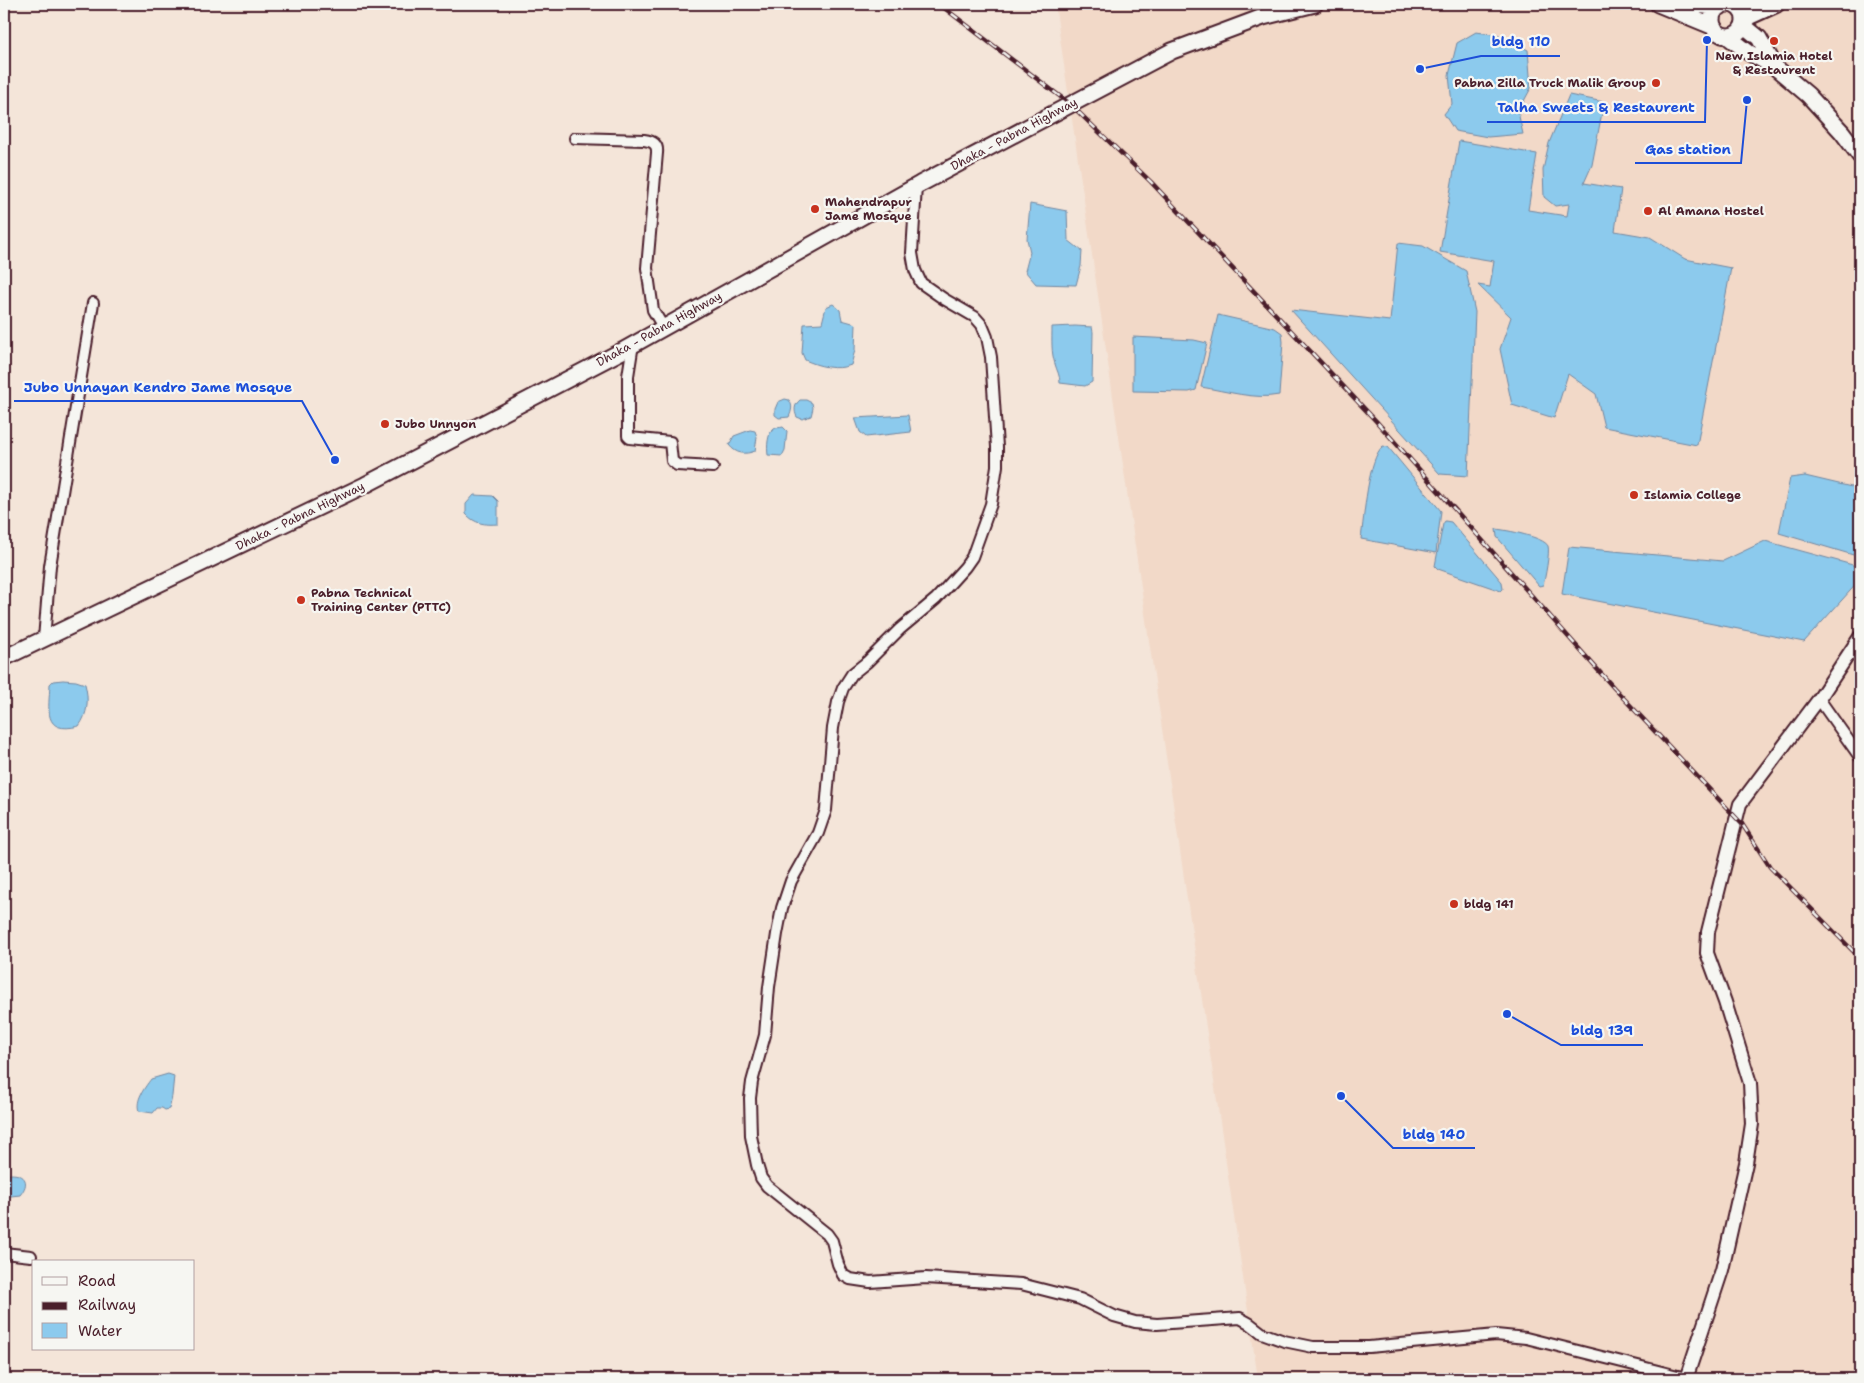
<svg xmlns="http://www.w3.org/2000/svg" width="1864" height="1383" viewBox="0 0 1864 1383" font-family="'Shantell Sans',sans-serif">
<rect width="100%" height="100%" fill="#f4e5d9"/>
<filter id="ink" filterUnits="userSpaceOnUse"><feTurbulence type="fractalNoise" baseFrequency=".02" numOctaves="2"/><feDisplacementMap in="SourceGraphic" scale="10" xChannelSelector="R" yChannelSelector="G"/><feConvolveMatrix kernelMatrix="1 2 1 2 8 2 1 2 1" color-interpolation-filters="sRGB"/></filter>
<g filter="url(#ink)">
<path fill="#f2d9c8" d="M1055,4H1860V1379H1258Z"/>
<path fill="#8ccaed" stroke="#72869f" d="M1476,32L1499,35L1528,50L1531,88L1518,112L1523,134L1488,137L1455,131L1444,114L1452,104L1449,75L1457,43Z
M1569,95L1604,102L1592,165L1584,183L1621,189L1615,231L1650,237L1685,259L1731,268L1697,445L1604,427L1596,394L1568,374L1554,418L1512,405L1500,349L1511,317L1478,285L1490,287L1494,261L1440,252L1459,141L1537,154L1528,210L1567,216L1569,204L1555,206L1544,197L1543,170L1549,143Z
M1030,204L1067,211L1068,240L1082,251L1081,266L1076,285L1036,284L1025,271L1030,252L1027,239Z
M1398,243L1423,246L1466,271L1475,312L1468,476L1440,474L1291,310L1390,321Z
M833,304L840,310L842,320L856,324L855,350L851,365C837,371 818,366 805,360L802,353L804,324L822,323L826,307Z
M1218,315L1275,328L1282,333L1283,342L1279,395C1255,400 1226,391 1201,387Z
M1075,326L1092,327L1093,332L1092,382L1085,386L1060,383C1060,375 1057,371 1055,364C1051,352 1052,340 1052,327Z
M1133,337L1194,340L1207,343L1196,390L1189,392L1133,391Z
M785,399L789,400C793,406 792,410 789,417L779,418L775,415V409L778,402Z
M800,400H806L812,403L813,408L811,416L802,419L797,417C794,411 794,405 800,400Z
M908,415L911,432L866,437L860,432L855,418Z
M783,427L787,431L785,450L782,456L768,455C767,448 767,433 774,429C777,427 780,428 783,427Z
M750,430L755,431L757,437L755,451C745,455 736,454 729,445L734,436Z
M1383,446L1388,447L1441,511L1436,553L1361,539C1364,518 1368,458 1383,446Z
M1805,476L1860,489V557L1779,533L1790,478Z
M474,495L493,496L498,501V524C485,525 475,524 466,514V504Z
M1445,521L1451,522L1502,582L1503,589L1501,591L1438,569L1435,566L1443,524Z
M1496,529C1506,530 1544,537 1548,546C1550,552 1545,579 1543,585L1539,586L1497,537Z
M1765,541L1860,567V580L1804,642L1562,594L1569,547L1723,561Z
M63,680L76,681L85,684C89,699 88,714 79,726C42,735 49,709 50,684L53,681Z
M168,1074L174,1076L172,1096L169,1109L165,1110L162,1108H157L153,1113L139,1111C135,1100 145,1087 151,1079Z
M11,1174C26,1174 30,1183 20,1195L11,1196L4,1194V1175Z"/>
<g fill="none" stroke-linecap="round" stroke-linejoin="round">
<g stroke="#4a1f2b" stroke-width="14">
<path id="minor" d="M575,138L644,140C652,141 658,144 657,153L647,268L653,310L663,327
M916,186L912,253L915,270L921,283L944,299L975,317L982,325L987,337L991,357L997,447V466L991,504L972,557L965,567L936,599L900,629L867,662L852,674L843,688L838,702L833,728L826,810L818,833L791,881L782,908L777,934L769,987L765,1035L752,1082L750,1098L751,1136L757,1165L761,1178L767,1186L827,1234L832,1241L838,1264L843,1275L850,1279L870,1282L926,1278L1021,1284L1080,1299L1114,1316L1135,1322L1157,1324L1240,1318L1249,1323L1262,1333L1284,1341L1313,1347H1369L1496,1335L1526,1338L1686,1378
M633,344L628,376V436L630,438L670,442L672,461L677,465L713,467
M44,639L50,566L93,303
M1819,699L1860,757
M4,1253L31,1256"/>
</g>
<g stroke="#4a1f2b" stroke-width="16">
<path id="major" d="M1686,1379L1722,1270L1746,1163L1752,1124L1750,1083L1725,1002L1707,953L1708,932L1740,804L1819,699L1860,637"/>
</g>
<g stroke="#4a1f2b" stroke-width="19">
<path id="highway" d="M1658,4L1714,27
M1677,4L1720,7
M1712 20a16 16 0 1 1 32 0a16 16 0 1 1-32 0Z
M1744,19L1777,4
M1743,25L1759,38L1775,67
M1727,36L1748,52L1775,67L1808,95L1842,132L1860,156
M4,658L365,485L622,351L920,184L1172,51L1263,17L1315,4"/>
</g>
<use href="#minor" stroke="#f6f6f2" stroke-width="10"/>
<use href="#major" stroke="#f6f6f2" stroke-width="12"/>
<use href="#highway" stroke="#f6f6f2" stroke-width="15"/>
<g stroke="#4a1f2b" stroke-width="4.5">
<path id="rail" d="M939,4L1070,104L1151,182L1376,421L1614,688L1742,824L1770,867L1860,958"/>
</g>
<use href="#rail" stroke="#f6f6f2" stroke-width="2.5" stroke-dasharray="8" stroke-linecap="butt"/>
</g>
</g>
<g fill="#c8321e" stroke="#f6f6f2" stroke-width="2">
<circle cx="1774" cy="41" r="5"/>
<circle cx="1656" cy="83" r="5"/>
<circle cx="815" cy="209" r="5"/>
<circle cx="1648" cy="211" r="5"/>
<circle cx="385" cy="424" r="5"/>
<circle cx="1634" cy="495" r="5"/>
<circle cx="301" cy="600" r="5"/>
<circle cx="1454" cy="904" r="5"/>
</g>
<g text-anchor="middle" stroke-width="4.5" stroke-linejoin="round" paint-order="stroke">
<g font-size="12" font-weight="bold" fill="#4a1f2b" stroke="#f6f6f2" text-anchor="start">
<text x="1774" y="60" text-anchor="middle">New Islamia Hotel<tspan x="1774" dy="14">&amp; Restaurent</tspan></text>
<text x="1646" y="87" text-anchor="end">Pabna Zilla Truck Malik Group</text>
<text x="825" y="206">Mahendrapur<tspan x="825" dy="14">Jame Mosque</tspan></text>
<text x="1658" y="215">Al Amana Hostel</text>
<text x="395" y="428">Jubo Unnyon</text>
<text x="1644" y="499">Islamia College</text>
<text x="311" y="597">Pabna Technical<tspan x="311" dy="14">Training Center (PTTC)</tspan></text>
<text x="1464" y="908">bldg 141</text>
</g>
<g font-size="12" fill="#4a1f2b" stroke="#f6f6f2">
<text transform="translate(1014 134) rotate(-28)" y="4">Dhaka - Pabna Highway</text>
<text transform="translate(659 329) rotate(-29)" y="4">Dhaka - Pabna Highway</text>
<text transform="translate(300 516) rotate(-26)" y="4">Dhaka - Pabna Highway</text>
</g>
</g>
<path fill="none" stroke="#1d4ed8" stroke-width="2" d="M1420 69L1481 56H1560M1707 40L1705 122H1487M1747 100L1741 163H1635M335 460L302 401H14M1507 1014L1561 1045H1643M1341 1096L1393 1148H1475"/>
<g fill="#1d4ed8" stroke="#f6f6f2" stroke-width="2">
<circle cx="1420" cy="69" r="5"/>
<circle cx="1707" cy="40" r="5"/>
<circle cx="1747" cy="100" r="5"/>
<circle cx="335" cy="460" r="5"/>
<circle cx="1507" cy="1014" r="5"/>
<circle cx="1341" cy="1096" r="5"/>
</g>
<g font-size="14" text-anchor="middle" font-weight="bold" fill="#1d4ed8" stroke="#f6f6f2" stroke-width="4.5" stroke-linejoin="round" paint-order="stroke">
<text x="1521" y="46">bldg 110</text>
<text x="1596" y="112">Talha Sweets &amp; Restaurent</text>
<text x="1688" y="154">Gas station</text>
<text x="158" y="392">Jubo Unnayan Kendro Jame Mosque</text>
<text x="1602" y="1035">bldg 139</text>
<text x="1434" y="1139">bldg 140</text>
</g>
<rect width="1864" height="1383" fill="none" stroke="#f6f6f2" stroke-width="20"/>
<rect x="10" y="10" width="1844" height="1363" fill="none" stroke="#4a1f2b" stroke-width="2" filter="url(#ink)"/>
<rect x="32" y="1260" width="162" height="90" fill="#f6f6f2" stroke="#b1a0a2"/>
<rect x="42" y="1277" width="25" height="8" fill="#f6f6f2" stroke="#b1a0a2"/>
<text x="78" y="1286" font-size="15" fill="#4a1f2b">Road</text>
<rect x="42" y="1302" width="25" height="8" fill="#4a1f2b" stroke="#b1a0a2"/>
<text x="78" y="1310" font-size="15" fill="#4a1f2b">Railway</text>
<rect x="42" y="1323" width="25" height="15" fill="#8ccaed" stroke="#b1a0a2"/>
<text x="78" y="1336" font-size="15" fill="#4a1f2b">Water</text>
</svg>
